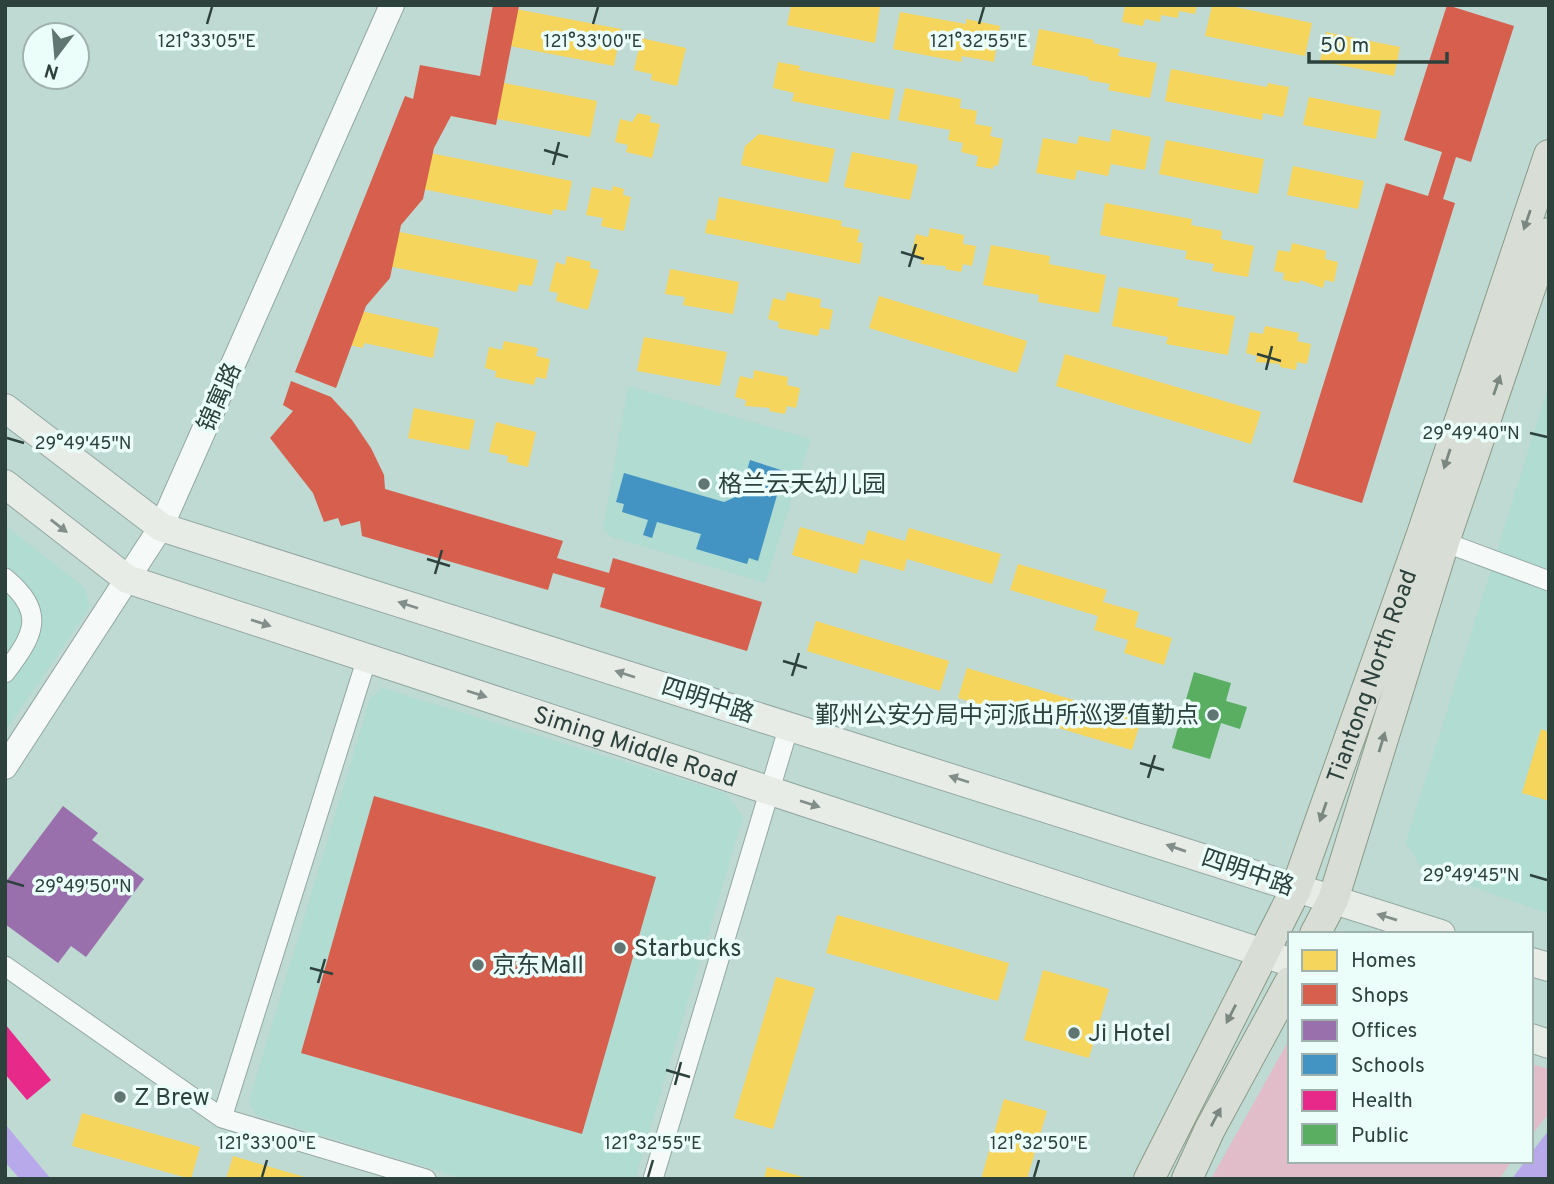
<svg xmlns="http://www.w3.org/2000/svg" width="1554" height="1184" viewBox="0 0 1554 1184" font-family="Overpass,'Noto Sans SC',sans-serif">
<rect width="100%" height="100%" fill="#bfd9d3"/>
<path fill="#b1dcd2" d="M1549,384V914L1422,869L1406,842Z
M628,386L811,439L765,583L612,537L603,530Z
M5,525L85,588L90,607L5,732Z
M382,688L726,793L743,817L635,1179H465L256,1115L249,1101L370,699Z"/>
<path fill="#e1bdca" d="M1290,1038V1161H1512L1499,1179H1211Z
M1531,1064L1549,1069V1113L1531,1136Z"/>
<path fill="#b8a9eb" d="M5,1124L51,1179H20L5,1162Z
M1549,1130V1179H1512L1525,1161H1531V1153Z"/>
<path fill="#f6d55c" d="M495,5L621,29L614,66L488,42Z
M791,5L880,7L875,43L787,25Z
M1125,5H1197L1195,14L1179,11L1178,18L1161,15L1160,22L1145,19L1143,26L1122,22Z
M1212,5H1226L1312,23L1305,56L1205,36Z
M900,12L966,24V19L1000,26L994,62L962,56L961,62L893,49Z
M1470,17L1490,22L1503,52L1480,63L1488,81L1473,87L1477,97L1472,98L1482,119L1469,124L1473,132L1464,136L1468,145L1450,153L1443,136L1438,134L1422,141L1415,126L1424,122L1416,106L1445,91L1431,60L1442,55L1438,47L1467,28L1463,21Z
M1039,29L1094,40L1093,43L1120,49L1118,56L1157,63L1150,98L1108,90L1110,84L1088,80L1089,77L1032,65Z
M1326,32L1400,47L1394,76L1320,61Z
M641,38L686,48L677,86L651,80L652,74L634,70Z
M778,62L800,66L799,70L895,89L889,120L792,101L794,93L773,88Z
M422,67L597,101L590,137L415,103Z
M1171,69L1267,87L1268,83L1289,87L1283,117L1263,113L1262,120L1165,101Z
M905,88L961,99L960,108L977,111L975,124L992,127L990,136L1003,139L998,166L994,165L993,169L976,166L978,156L961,152L963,143L948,140L950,130L898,120Z
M1309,97L1381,111L1376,139L1303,125Z
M638,113L651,116L650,122L660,124L652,158L626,152L628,145L615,142L620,119L632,122Z
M1112,129L1151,137L1145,170L1111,164L1108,176L1077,170L1075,180L1036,173L1043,138L1077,144L1079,136L1110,142Z
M759,134L835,149L828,183L741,165L745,146Z
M1166,140L1264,159L1258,194L1159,174Z
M389,145L572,181L566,211L553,209L552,215L382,181Z
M852,152L918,165L910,200L844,187Z
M1293,166L1364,181L1358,209L1287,195Z
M613,186L624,189L623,195L631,197L624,231L601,226L603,218L586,215L592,187L612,191Z
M1412,196L1431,202L1444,232L1421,242L1429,260L1414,267L1418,276L1414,278L1423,298L1411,304L1414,312L1406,315L1409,324L1392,332L1384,315L1380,314L1364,321L1357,305L1365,302L1358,285L1387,270L1372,240L1383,234L1380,226L1409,208L1404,201Z
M719,197L842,221L841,226L860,230L857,242L863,243L860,264L705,233L708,219L715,221Z
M1105,203L1192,219L1191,225L1222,231L1221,239L1254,246L1248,277L1212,271L1214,264L1185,259L1187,251L1100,235Z
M355,223L538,260L532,286L519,284L517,292L348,258Z
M930,228L964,235L963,244L976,246L972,266L963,264L961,272L945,269L946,266L921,264L922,258L911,256L916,234L928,237Z
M1292,243L1326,251L1325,259L1338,262L1334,282L1325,280L1323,288L1300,280L1299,283L1283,280L1284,273L1274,271L1278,250L1290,252Z
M991,245L1050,256L1049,264L1106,275L1099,313L1038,302L1039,295L983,285Z
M567,256L591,262L590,268L599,270L588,310L556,301L558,293L549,291L556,262L565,265Z
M670,269L739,282L733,314L683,305L685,297L665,294Z
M1119,287L1179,298L1177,306L1235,316L1228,355L1166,344L1168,337L1112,326Z
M787,292L821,299L820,307L833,310L829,330L820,328L818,336L778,328L779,322L768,319L773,298L785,301Z
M879,296L1027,341L1017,373L869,328Z
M324,303L439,328L433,358L364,343L363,348L316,338Z
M1265,326L1299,333L1297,341L1311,344L1307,364L1297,362L1296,370L1280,367V364L1256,362L1257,356L1246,353L1250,332L1263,334Z
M644,337L727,352L720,386L637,371Z
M504,341L538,348L536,356L550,359L546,379L536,377L534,385L495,377L496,371L485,368L489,347L502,350Z
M1065,354L1261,412L1251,444L1056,386Z
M1359,359L1378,365L1391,394L1368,405L1376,423L1361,429L1365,439L1361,440L1370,461L1358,466L1361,474L1352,478L1357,487L1339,495L1331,478L1327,476L1311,484L1304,468L1312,464L1305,448L1333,433L1319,403L1330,397L1327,389L1355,370L1351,363Z
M754,370L788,377L787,385L800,388L796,408L787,406L785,414L769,411L770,408L745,406L746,400L735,397L740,376L753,379Z
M414,408L475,420L469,450L408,438Z
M496,422L536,432L528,467L507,462L508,456L489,452Z
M404,503L558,549L549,577L396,532Z
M800,527L864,545L868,530L905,541L909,528L1001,554L992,584L907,559L904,571L861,559L857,574L792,555Z
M1018,564L1107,590L1103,602L1139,612L1135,627L1172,638L1164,665L1124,653L1128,640L1094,630L1098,616L1010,590Z
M613,567L757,611L749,639L605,595Z
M816,621L949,661L940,691L807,651Z
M967,668L1141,720L1132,750L958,698Z
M1541,729L1549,732V801L1522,793Z
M837,915L1009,963L998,1001L826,953Z
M1043,970L1109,989L1089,1058L1024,1040Z
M776,977L815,988L773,1129L734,1118Z
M1004,1099L1047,1111L1027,1179H981Z
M82,1113L200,1147L191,1179L72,1146Z
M233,1156L308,1178V1179H226Z
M767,1167L807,1178V1179H764Z"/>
<path fill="#d6604d" d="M493,5L519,6L496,125L451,116L434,148L423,199L401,225L390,278L366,306L336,388L295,372L405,96L413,99L420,65L480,76Z
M1447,5L1514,26L1471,162L1456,157L1443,199L1455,203L1362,503L1293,482L1386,183L1428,196L1442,152L1404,140Z
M291,381L331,397L352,420L371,448L384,475L385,489L563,541L557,558L609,573L613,558L762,602L747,651L600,607L605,588L553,573L548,590L362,536L360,521L341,526L338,518L324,522L313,493L270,438L293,411L283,405Z
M374,796L656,877L582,1134L301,1053Z"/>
<path fill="#9970ab" d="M63,806L98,833L92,840L144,879L86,957L71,946L58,963L5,924V883Z"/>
<path fill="#4393c3" d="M750,460L784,471L758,561L749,558L747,564L696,549L701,534L657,522L652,538L643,535L648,520L622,512L624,504L616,502L624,473L724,502L740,495Z"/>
<path fill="#e7298a" d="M5,1024L51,1080L27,1100L5,1074Z"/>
<path fill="#5aae61" d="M1194,672L1231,683L1226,701L1247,707L1240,729L1221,723L1210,759L1172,748Z"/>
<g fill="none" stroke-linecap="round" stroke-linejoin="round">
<g stroke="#94a8a3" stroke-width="21">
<path id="minor" d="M1436,539L1549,581
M5,578C47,613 34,635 5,673
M5,966L222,1118L426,1179
M222,1118L367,658
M653,1179L789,726"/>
</g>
<g stroke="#94a8a3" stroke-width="26">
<path id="tertiary" d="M5,767L161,527L392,5"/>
</g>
<g stroke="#94a8a3" stroke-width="30">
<g id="secondary">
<path d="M5,408L161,527L1441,934"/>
<path id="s1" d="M5,484L127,579L1290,962"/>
<path d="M1531,962L1549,967"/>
<path d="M1531,1038L1549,1044"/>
</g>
</g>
<g stroke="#8a9a88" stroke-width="32">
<g id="primary">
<path d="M1315,934L1333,900L1444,542L1549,233"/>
<path id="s2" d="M1149,1179L1296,889L1422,534L1549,155"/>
<path d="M1187,1179L1210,1129L1290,982"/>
</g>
</g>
<use href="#minor" stroke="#f5f9f8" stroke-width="19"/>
<use href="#tertiary" stroke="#f5f9f8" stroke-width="24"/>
<use href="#secondary" stroke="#e7ece7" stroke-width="28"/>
<use href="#primary" stroke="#d8ded5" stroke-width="30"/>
</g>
<defs><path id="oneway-solid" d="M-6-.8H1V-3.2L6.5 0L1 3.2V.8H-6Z" transform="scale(1.75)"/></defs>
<g fill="#7a8881">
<use href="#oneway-solid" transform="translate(1527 220) rotate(109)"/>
<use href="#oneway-solid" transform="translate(1497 385) rotate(-71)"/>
<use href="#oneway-solid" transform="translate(1447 459) rotate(108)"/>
<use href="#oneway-solid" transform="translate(1382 742) rotate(-73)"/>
<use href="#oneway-solid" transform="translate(1323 812) rotate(109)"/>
<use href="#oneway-solid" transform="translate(1231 1014) rotate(117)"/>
<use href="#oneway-solid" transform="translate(1216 1117) rotate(-62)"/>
</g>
<g fill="#818e8a">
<use href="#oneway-solid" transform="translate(59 526) rotate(38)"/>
<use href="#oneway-solid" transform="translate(408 605) rotate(-162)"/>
<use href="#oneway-solid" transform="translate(261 623) rotate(18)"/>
<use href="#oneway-solid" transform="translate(625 674) rotate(-162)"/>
<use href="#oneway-solid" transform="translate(477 694) rotate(18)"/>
<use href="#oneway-solid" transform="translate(959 779) rotate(-162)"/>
<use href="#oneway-solid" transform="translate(810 804) rotate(18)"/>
<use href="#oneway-solid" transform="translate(1176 848) rotate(-161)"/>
<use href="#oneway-solid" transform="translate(1387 917) rotate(-163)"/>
</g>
<path fill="none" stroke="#2d413d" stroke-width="2.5" d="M207,24L212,7M593,24L598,7M979,24L984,7M544,150L568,157M553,165L559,142M901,252L924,259M909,267L916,244M1257,354L1281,361M1266,370L1272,346M1530,433L1547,437M7,438L24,443M427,559L450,566M435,574L442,550M783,661L807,668M792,676L799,653M1140,763L1164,770M1148,778L1155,755M1530,875L1547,880M7,881L24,886M310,968L333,974M318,983L325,959M666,1070L690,1077M675,1085L681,1062M262,1177L267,1160M648,1177L653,1160M1034,1177L1039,1160"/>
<g fill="#607672" stroke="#ebfef9" stroke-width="2.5">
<circle cx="704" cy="484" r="7"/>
<circle cx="1213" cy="715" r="7"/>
<circle cx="620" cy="948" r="7"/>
<circle cx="478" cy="965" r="7"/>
<circle cx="1074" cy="1033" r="7"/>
<circle cx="120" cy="1097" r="7"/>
</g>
<g text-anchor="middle" stroke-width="7" stroke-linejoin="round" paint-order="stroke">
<g font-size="24" fill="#2d413d" stroke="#ebfef9">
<text transform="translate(219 397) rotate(-66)" y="8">锦寓路</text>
<text dy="8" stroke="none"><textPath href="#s2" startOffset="551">Tiantong North Road</textPath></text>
<text transform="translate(708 700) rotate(18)" y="8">四明中路</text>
<text dy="8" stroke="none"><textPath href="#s1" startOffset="690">Siming Middle Road</textPath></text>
<text transform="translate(1248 872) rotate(19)" y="8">四明中路</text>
</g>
<g font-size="24" fill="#2d413d" stroke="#ebfef9" text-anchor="start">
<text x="718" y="492">格兰云天幼儿园</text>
<text x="1199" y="723" text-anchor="end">鄞州公安分局中河派出所巡逻值勤点</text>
<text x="634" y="956">Starbucks</text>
<text x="492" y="973">京东Mall</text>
<text x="1088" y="1041">Ji Hotel</text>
<text x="134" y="1105">Z Brew</text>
</g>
</g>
<g font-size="18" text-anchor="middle" fill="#2d413d" stroke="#ebfef9" stroke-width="7" stroke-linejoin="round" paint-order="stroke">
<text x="207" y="47">121°33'05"E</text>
<text x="593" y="47">121°33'00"E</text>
<text x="979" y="47">121°32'55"E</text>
<text x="1471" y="439">29°49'40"N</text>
<text x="83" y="449">29°49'45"N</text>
<text x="1471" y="881">29°49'45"N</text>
<text x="83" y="892">29°49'50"N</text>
<text x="267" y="1149">121°33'00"E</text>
<text x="653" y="1149">121°32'55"E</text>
<text x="1039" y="1149">121°32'50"E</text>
</g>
<rect width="1554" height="1184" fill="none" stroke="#2d413d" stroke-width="14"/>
<rect x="1288" y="932" width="245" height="231" fill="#ebfef9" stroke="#9fb2ae" stroke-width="2"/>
<rect x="1302" y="950" width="35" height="21" fill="#f6d55c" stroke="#9fb2ae" stroke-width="2"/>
<text x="1351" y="967" font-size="21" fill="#2d413d">Homes</text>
<rect x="1302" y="984" width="35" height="21" fill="#d6604d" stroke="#9fb2ae" stroke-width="2"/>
<text x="1351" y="1002" font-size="21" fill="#2d413d">Shops</text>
<rect x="1302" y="1020" width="35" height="21" fill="#9970ab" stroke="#9fb2ae" stroke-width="2"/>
<text x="1351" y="1037" font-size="21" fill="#2d413d">Offices</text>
<rect x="1302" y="1054" width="35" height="21" fill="#4393c3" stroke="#9fb2ae" stroke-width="2"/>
<text x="1351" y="1072" font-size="21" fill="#2d413d">Schools</text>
<rect x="1302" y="1090" width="35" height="21" fill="#e7298a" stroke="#9fb2ae" stroke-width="2"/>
<text x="1351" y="1107" font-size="21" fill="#2d413d">Health</text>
<rect x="1302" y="1124" width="35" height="21" fill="#5aae61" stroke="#9fb2ae" stroke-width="2"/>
<text x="1351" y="1142" font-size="21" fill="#2d413d">Public</text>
<g transform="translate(56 56) rotate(196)"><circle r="33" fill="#ebfef9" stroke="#9fb2ae" stroke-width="2"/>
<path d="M0-5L12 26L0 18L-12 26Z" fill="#607672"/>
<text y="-10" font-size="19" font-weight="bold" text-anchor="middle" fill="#2d413d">N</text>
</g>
<path d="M1309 52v10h138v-10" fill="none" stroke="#2d413d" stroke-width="3.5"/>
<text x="1320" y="52" font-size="21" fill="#2d413d" stroke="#ebfef9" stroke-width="5" paint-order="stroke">50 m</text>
</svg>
